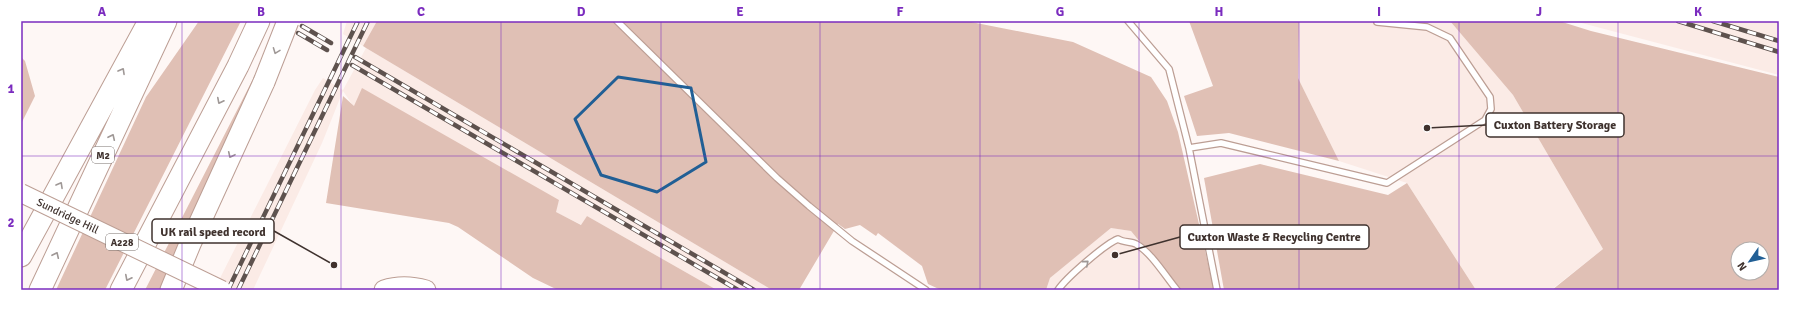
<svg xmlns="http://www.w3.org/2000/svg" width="1800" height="311" viewBox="0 0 1800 311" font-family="Signika,sans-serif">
<rect width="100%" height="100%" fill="#fef7f5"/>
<path fill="#fbebe6" d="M347,21H377L363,46L343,34Z
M1299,21H1450L1513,95L1603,249L1551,290H1476L1407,183L1339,161L1298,78Z
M1574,21H1779V75Z
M366,48L772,290H717L587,216L582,225L555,212L559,200L354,107L343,91L322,143L253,290H214L315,90L323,78L343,90Z
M1111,228L1131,231L1179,290H1046L1050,278Z"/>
<path fill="#e0c0b5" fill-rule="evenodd" d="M199,21H241L105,290H56L146,97Z
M377,21H966L1073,42L1151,77L1167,101L1178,132L1214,290H1179L1131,231L1111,228L1050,278L1046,290H941L928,284L922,266L878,233L876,236L860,225L845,229L838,224L799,290H772L366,48L363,46Z
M1189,21H1299L1298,78L1339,161L1229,133L1197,136L1184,96L1213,86Z
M1450,21H1559L1591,31L1779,77V290H1552L1603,249L1513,95ZM1738,249H1762V273H1738Z
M21,57L25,61L35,96L21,124Z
M253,79L257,81L163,290H145Z
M362,88L559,200L556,212L581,225L587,216L717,290H558L533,278L458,227L449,223L326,203L343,96L354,106Z
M1260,164L1388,195L1407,183L1476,290H1224L1204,178Z"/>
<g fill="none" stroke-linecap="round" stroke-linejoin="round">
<g stroke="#bc9e94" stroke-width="8">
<path id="service" d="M617,21L777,178L809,206L852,241L926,290
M1128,21L1169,69L1189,148L1217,290
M1189,148L1221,143L1387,183L1485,120L1491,109L1490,97L1450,38L1427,27L1377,22
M1058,290C1066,278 1105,244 1118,239C1124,243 1131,241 1136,244C1151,252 1166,277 1177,290"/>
</g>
<g stroke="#bc9e94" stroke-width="21">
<path id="trunk" d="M384,290C399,285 412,286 426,290"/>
</g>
<g stroke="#bc9e94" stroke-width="23">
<path id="motorway" d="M21,256L149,21
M40,290L166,21
M121,290L238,66L259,21
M171,290L190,244L264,82"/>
</g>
<use href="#service" stroke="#fff" stroke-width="5.5"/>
<use href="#trunk" stroke="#fff" stroke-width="19"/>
<use href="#motorway" stroke="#fff" stroke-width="21"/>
<g stroke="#5e524e" stroke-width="4.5">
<path id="rail" d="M1678,21L1779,52
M1713,21L1779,41
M302,26L331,43
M298,33L327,50
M355,57L754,290
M352,65L738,290
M228,290L358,21
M238,290L368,21"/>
</g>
<use href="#rail" stroke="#fff" stroke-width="3" stroke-dasharray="9" stroke-linecap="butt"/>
<g stroke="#bc9e94" stroke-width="20" stroke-linecap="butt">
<g id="primary-bridge">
<path id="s1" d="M21,193L222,290"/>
</g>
</g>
<g stroke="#bc9e94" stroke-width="23" stroke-linecap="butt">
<path id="motorway-bridge" d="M264,82L288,21"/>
</g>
<use href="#primary-bridge" stroke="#fff" stroke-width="18"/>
<use href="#motorway-bridge" stroke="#fff" stroke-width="21"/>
</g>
<defs><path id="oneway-chevron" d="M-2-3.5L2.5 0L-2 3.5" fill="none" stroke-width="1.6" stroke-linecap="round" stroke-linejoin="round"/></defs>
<g stroke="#9f9896">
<use href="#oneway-chevron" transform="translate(276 51) rotate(111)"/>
<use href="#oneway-chevron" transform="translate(122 71) rotate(-61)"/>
<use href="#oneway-chevron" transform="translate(220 101) rotate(117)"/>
<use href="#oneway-chevron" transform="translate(112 137) rotate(-65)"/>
<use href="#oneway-chevron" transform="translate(231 155) rotate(115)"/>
<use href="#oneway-chevron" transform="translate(60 185) rotate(-61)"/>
<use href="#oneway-chevron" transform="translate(56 255) rotate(-65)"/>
<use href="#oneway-chevron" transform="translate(1086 263) rotate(-41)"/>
<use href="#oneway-chevron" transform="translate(128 278) rotate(117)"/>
</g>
<path fill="none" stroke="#215f95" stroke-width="3" stroke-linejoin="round" d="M618,77L691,88L706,162L657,192L601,175L575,119Z"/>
<path fill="none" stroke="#7b2cbf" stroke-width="1" stroke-opacity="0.55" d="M182,21V290M341,21V290M501,21V290M661,21V290M820,21V290M980,21V290M1139,21V290M1299,21V290M1459,21V290M1618,21V290M21,156H1779"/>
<g text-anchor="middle" stroke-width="4" stroke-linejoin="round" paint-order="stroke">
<g fill="#fff" stroke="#79706d" stroke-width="1">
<rect x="92" y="147" width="22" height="16" rx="3"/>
<rect x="106" y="234" width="32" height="16" rx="3"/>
</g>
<g font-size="10" font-weight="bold" fill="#3f322e">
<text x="103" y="159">M2</text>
<text x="122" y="246">A228</text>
</g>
<g font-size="11" fill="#3f322e" stroke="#fff">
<text dy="4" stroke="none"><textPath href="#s1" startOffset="52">Sundridge Hill</textPath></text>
</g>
</g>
<path fill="none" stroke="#3f322e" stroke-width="1.5" d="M1427 128L1486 125M334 265L274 231M1115 255L1180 237"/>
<g fill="#3f322e" stroke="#fff" stroke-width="1.5">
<circle cx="1427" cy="128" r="4"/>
<circle cx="334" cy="265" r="4"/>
<circle cx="1115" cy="255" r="4"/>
</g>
<g fill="#fff" stroke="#3f322e" stroke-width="1.5">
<rect x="1486" y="113" width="138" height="24" rx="4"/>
<rect x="152" y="219" width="122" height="24" rx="4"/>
<rect x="1180" y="225" width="189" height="24" rx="4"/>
</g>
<g font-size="12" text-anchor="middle" font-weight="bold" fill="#3f322e">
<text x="1555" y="129">Cuxton Battery Storage</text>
<text x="213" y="236">UK rail speed record</text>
<text x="1274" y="241">Cuxton Waste &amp; Recycling Centre</text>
</g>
<rect width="1800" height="311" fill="none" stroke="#ffffff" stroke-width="44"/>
<g transform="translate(1750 261) rotate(236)"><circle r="19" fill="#ffffff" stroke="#b2adab"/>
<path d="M0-3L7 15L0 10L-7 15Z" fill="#215f95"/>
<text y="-6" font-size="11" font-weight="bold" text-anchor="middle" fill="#3f322e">N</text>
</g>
<rect x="22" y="22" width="1756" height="267" fill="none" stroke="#7b2cbf" stroke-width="1.5"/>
<g font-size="13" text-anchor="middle" font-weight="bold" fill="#7b2cbf">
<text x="102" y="16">A</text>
<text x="261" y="16">B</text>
<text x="421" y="16">C</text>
<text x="581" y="16">D</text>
<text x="740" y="16">E</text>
<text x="900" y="16">F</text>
<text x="1060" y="16">G</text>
<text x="1219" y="16">H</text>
<text x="1379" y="16">I</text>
<text x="1539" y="16">J</text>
<text x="1698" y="16">K</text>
<text x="11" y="93">1</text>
<text x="11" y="227">2</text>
</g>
</svg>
